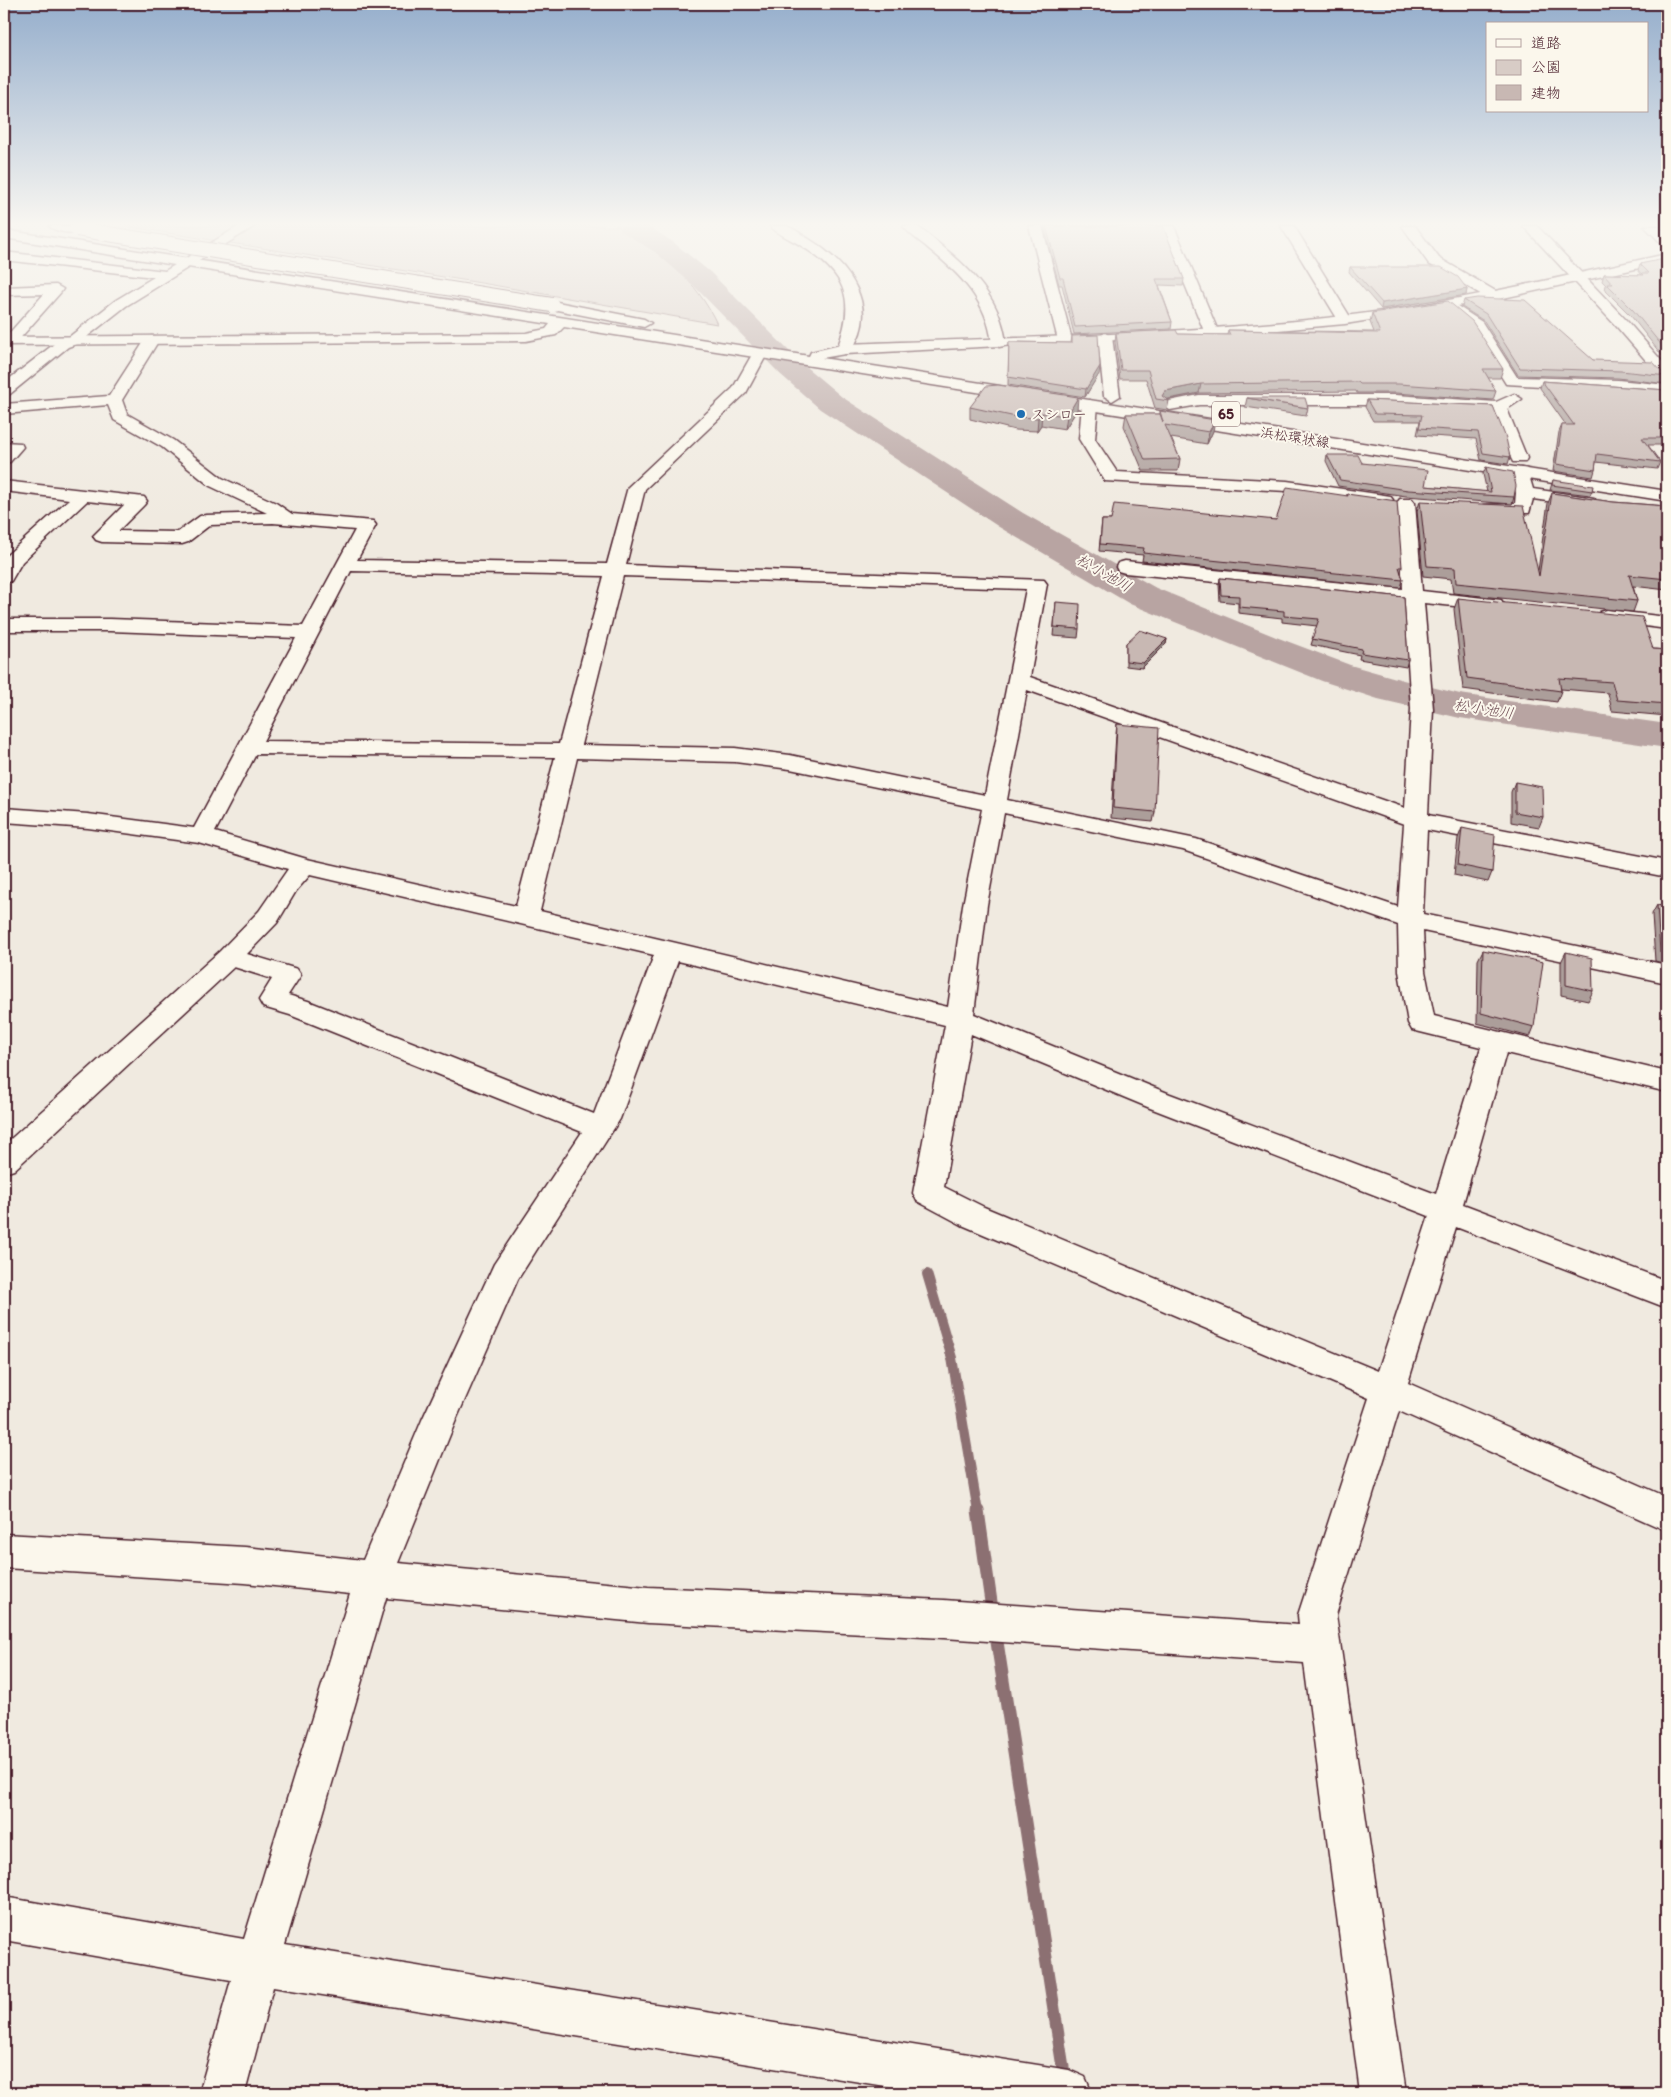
<svg xmlns="http://www.w3.org/2000/svg" width="1671" height="2097" viewBox="0 0 1671 2097" font-family="Itim,'Klee One',sans-serif">
<rect width="100%" height="100%" fill="#f0eae0"/>
<filter id="ink" filterUnits="userSpaceOnUse"><feTurbulence type="fractalNoise" baseFrequency=".02" numOctaves="2"/><feDisplacementMap in="SourceGraphic" scale="10" xChannelSelector="R" yChannelSelector="G"/><feConvolveMatrix kernelMatrix="1 2 1 2 8 2 1 2 1" color-interpolation-filters="sRGB"/></filter>
<g filter="url(#ink)">
<path fill="#d8ccc6" stroke="#917678" d="M124,226H620C661,250 697,281 717,324L481,283Z"/>
<g fill="none" stroke-linecap="round" stroke-linejoin="round">
<path stroke="#8c6f72" stroke-width="10" d="M927,1274L952,1358L978,1512"/>
<path stroke="#8c6f72" stroke-width="13" d="M978,1511L992,1609
M997,1642L1067,2093"/>
<path fill="#b8a4a2" fill-rule="evenodd" d="M618,226H648L673,242L710,272L800,362L842,397L1023,513L1156,588L1276,637L1350,665L1403,680L1460,694L1667,724V748L1460,718L1378,699L1322,681L1130,604L999,527L820,409L780,374L692,284L655,252L621,231Z"/>
<g stroke="#4a1f2b" stroke-width="3">
<path id="minor" d="M239,226H255L126,306L79,343L68,347L10,394L4,396V383L58,341L69,337L116,300L154,277L4,260V252L165,271Z
M770,226C775,226 781,226 786,226C794,228 802,235 809,239C849,264 882,307 850,352L845,354L837,349C857,298 845,273 800,245C791,239 777,234 770,226Z
M903,226H917C957,258 1000,289 1006,343L1004,346L999,347L992,343C987,301 961,275 929,249C921,242 910,235 903,226Z
M1029,226H1042L1072,340L1070,343L1065,344L1058,340Z
M1161,226H1174L1218,331L1216,334H1206L1204,331Z
M1281,226H1294L1352,320L1350,323H1340Z
M1402,226H1415L1439,258L1499,293L1501,296L1499,299H1489L1429,264Z
M1523,226H1537L1627,321L1667,367V381L1662,379L1617,327Z
M1644,226H1658L1667,234V245L1662,244Z
M56,285L63,289L61,292L15,344H5V338L44,294L4,295V287Z
M1448,300L1482,322L1517,377L1618,380L1667,385V395L1618,390L1506,384L1471,328L1441,304Z
M1105,333L1112,337L1120,396L1112,401L1104,396L1098,337Z
M152,336L159,340L122,400L127,414L173,440L222,478L276,503L292,514L373,521L376,525L357,560L607,564L628,487L733,388L754,351H764L767,354L746,393L645,489L626,565L1044,580L1047,584L1030,677L1405,808L1411,709L1404,601L1125,573L1118,571L1116,567L1118,563L1125,561L1403,589L1397,503L1400,499H1412L1415,503L1422,591L1501,600L1504,604L1501,608L1494,610L1424,603L1433,709L1428,815L1667,861V877L1427,830L1423,914L1667,965V983L1423,931L1425,971L1434,1016L1667,1072V1092L1506,1053L1463,1204L1667,1281V1308L1456,1227L1408,1383L1667,1497V1531L1399,1411L1336,1615L1406,2093H1360L1304,1663L944,1638L648,1623L386,1598L285,1945L1069,2070L1085,2077L1092,2093H928L273,1987L245,2093H199L231,1980L4,1940V1897L244,1939L350,1594L245,1583L4,1568V1534L245,1547L363,1560L422,1420L494,1264L582,1132L290,1015L263,1007L259,1000L272,979L234,967L14,1170L4,1173V1145L220,951L259,911L288,869L199,843L88,828L4,822V808L88,814L194,828L296,638L110,631H4V619H110L303,626L355,530L273,523L210,525L188,542L182,544L102,542L96,540L93,536L124,505L87,501L22,562L11,581L4,583V561L7,555L69,499L4,491V481L144,497L147,501L144,505L118,531L178,532L200,516L206,515L267,513L210,486L162,447L114,420L108,405L4,414V404L109,396L147,337ZM351,571L604,576L559,744L263,741ZM623,576L1026,589L985,795L790,755L735,748L581,745ZM1027,690L1404,824L1398,907L1196,839L1007,800ZM256,754L555,757L516,906L307,859L215,832ZM577,758L735,762L790,769L982,809L963,905L948,1007L540,911ZM1004,813L1183,850L1398,925L1399,971L1408,1023L1412,1030L1481,1047L1436,1194L1170,1094L974,1014L987,905ZM310,875L654,955L594,1114L308,1001L288,995L301,975L297,969L247,954L277,923L296,891ZM678,961L945,1025L913,1193L917,1201L962,1225L1369,1398L1298,1615L1299,1625L944,1600L648,1587L398,1563L456,1420L518,1279L620,1119ZM971,1034L1150,1108L1429,1216L1378,1371L984,1207L944,1187Z
M1514,394L1522,399L1507,409L1527,458L1525,462H1513L1511,458L1492,411L1396,405H1199L1170,410L1162,405L1164,402L1199,395H1396L1496,402Z
M1090,400L1098,405L1095,439L1117,472L1287,481L1384,495L1390,496L1393,500L1390,504L1384,505L1287,491L1105,481L1079,439L1082,405Z
M4,442L21,443L23,447L10,462L4,463Z
M1521,468L1527,469L1533,489L1588,497L1594,498L1597,502L1594,506L1588,507L1533,499L1529,513H1483L1480,509L1483,505L1515,504L1516,493L1512,473L1515,469Z
M1607,610L1667,617V629L1600,620L1597,616L1600,612Z"/>
</g>
<g stroke="#4a1f2b" stroke-width="3">
<path id="major" d="M4,230L809,356L811,352L845,344C1011,338 1179,335 1344,316C1453,303 1560,277 1667,254V262L1494,300L1345,324L1234,334L845,354L822,358L1667,491V501L564,327L556,335L526,341L4,345V337L526,333L546,329L550,324L4,238Z"/>
</g>
<g stroke="#4a1f2b" stroke-width="3">
<path id="highway" d="M49,226H82L83,229C77,236 55,232 49,226Z
M552,301L644,319L651,323L644,327L547,308L545,305L547,302Z"/>
</g>
<use href="#minor" fill="#fbf7ec" fill-rule="evenodd"/>
<use href="#major" fill="#fbf7ec" fill-rule="evenodd"/>
<use href="#highway" fill="#fbf7ec" fill-rule="evenodd"/>
<g stroke="#4a1f2b" stroke-width="16" stroke-linecap="butt">
<path id="highway-bridge" d="M77,229L552,305"/>
</g>
<use href="#highway-bridge" stroke="#fbf7ec" stroke-width="14"/>
</g>
<path fill="#ac9e9a" stroke="#4a1f2b" d="M1044,226H1163L1184,279L1183,286L1159,285L1172,322L1171,329L1074,334L1062,285H1059Z
M1667,260V362L1631,316L1605,290L1606,285L1602,281L1604,274L1642,275L1638,270L1640,264Z
M1350,267L1467,289L1466,295L1381,309L1349,272Z
M1464,300L1593,360L1667,375V384L1618,378L1518,375L1484,321L1462,307Z
M1372,313L1503,369L1500,378H1488L1496,391L1493,400L1396,393H1357L1356,391L1199,393L1166,400L1169,401L1167,410L1155,408L1146,379H1120L1115,342L1116,333L1227,335L1228,330L1374,332L1370,322Z
M1072,336L1099,374L1085,397L1008,385L1009,342L1071,343Z
M1542,381L1667,390V445H1648L1660,462L1657,469L1596,462L1595,470L1593,477L1553,471L1559,432L1562,425H1566L1540,388Z
M1247,398L1308,408L1306,416L1245,407Z
M1367,400L1493,406L1510,457L1508,464L1481,460L1476,439L1417,435L1420,421H1373L1365,407Z
M970,407L1077,410L1065,429L1041,425L1037,431L1015,430L970,419Z
M1160,411L1213,431L1207,444L1171,438L1180,459L1178,471H1143L1124,426L1126,414H1160Z
M1327,455L1362,463L1425,486L1487,492L1483,474L1486,467L1514,497L1512,504L1406,496L1338,486L1326,461Z
M1553,480L1592,491L1590,495L1550,490Z
M1552,493L1613,502L1667,506V590L1633,586L1637,601L1633,612L1453,593L1451,579L1423,576L1417,511L1420,501L1538,570L1548,503Z
M1347,494L1402,567L1401,572L1403,580L1401,588L1142,561L1143,555L1099,551L1102,520H1276L1347,496Z
M1220,578L1404,597L1408,660L1406,667L1359,659L1360,655L1311,645L1317,626L1282,622V618L1238,613V603L1220,601L1219,585Z
M1458,598L1653,649L1667,650V716L1612,711L1608,693L1561,689V691L1557,702L1463,689L1454,609Z
M1056,602L1079,629L1078,638L1053,636Z
M1167,639L1166,644L1142,668L1126,666V643Z
M1117,724L1155,812L1153,822L1111,818L1116,734Z
M1515,782L1543,817L1539,827L1511,822V792Z
M1462,828L1492,872L1488,882L1454,875L1458,838Z
M1657,905L1667,907V964L1655,961L1652,914Z
M1483,950L1534,1027L1530,1037L1477,1023L1478,960Z
M1566,952L1593,991L1588,1001L1561,995V962Z"/>
<path fill="#8c817d" stroke="#4a1f2b" d="M1467,289L1466,295L1381,309L1382,303Z
M1100,366L1099,374L1085,397L1086,389Z
M1201,384L1199,393L1163,400L1162,396L1165,391Z
M1078,397L1077,410L1065,429L1067,416Z
M1042,413L1041,425L1037,431L1038,418Z
M1215,420L1213,431L1207,444L1209,432Z
M1167,639L1166,644L1142,668L1143,663Z"/>
<path fill="#c8b8b3" stroke="#4a1f2b" d="M1046,226H1163L1184,279H1156L1172,322L1075,327L1063,278H1060Z
M1659,260H1667V352L1633,310L1607,284H1613L1604,274L1644,275L1642,273H1649L1640,264Z
M1350,267H1441L1458,277L1467,289L1382,303Z
M1477,298L1525,300L1593,360L1653,362L1663,373L1667,375V376L1621,371L1520,368L1486,314L1464,300Z
M1448,301L1472,321L1503,369H1483L1496,391L1399,384H1360L1358,382L1201,384L1165,391L1162,396L1169,401L1156,399L1148,370H1121L1116,333L1176,330L1178,334L1230,335L1228,330L1380,333L1372,313Z
M1098,335L1100,366L1086,389L1008,377L1009,342L1072,343V336Z
M1542,381L1667,390V438H1642L1660,462L1597,454L1595,470L1556,464L1562,425H1574Z
M998,385L1078,397L1067,416L1042,413L1038,418L1016,417L970,407L986,386Z
M1247,398H1305L1308,408Z
M1367,400L1493,406L1506,438L1510,457L1483,453L1478,432L1419,428L1422,415L1375,414Z
M1160,411L1215,420L1209,432L1165,425L1180,459L1145,460L1126,414H1160L1163,422Z
M1327,455H1358L1362,463L1428,470L1425,486L1491,492L1486,467L1513,472L1516,486L1514,497L1408,490L1340,480Z
M1553,480L1593,486L1592,491L1552,485Z
M1287,487L1348,496L1347,494L1397,501L1402,567H1399L1403,580L1143,553L1144,548L1100,544L1102,520H1111L1114,504L1276,520Z
M1552,493L1613,502L1667,506V579L1629,575L1637,601L1456,583L1455,568L1427,566L1420,501L1523,506L1539,576Z
M1220,578L1404,597L1408,660L1361,653L1362,649L1312,639L1319,619L1284,616V611L1239,607V596L1221,595Z
M1458,598L1642,617L1653,649L1667,650V704L1617,700L1612,682L1559,678L1561,691L1467,678Z
M1056,602L1080,604L1079,629L1054,627Z
M1140,630L1167,639L1143,663L1126,661V643Z
M1117,724L1159,728L1155,812L1113,808Z
M1515,782L1542,787L1543,817L1515,812Z
M1462,828L1495,835L1492,872L1458,865Z
M1657,905L1667,907V953L1660,952Z
M1483,950L1543,962L1534,1027L1481,1013Z
M1566,952L1592,958L1593,991L1566,985Z"/>
</g>
<linearGradient id="sky" x2="0" y2="1"><stop stop-color="#95aecc"/><stop offset="0.43" stop-color="#f8f6f1"/><stop offset="1" stop-color="#f8f6f1" stop-opacity="0"/></linearGradient>
<rect width="1671" height="520" fill="url(#sky)"/>
<circle fill="#1f6fb2" stroke="#fbf7ec" stroke-width="2" cx="1021" cy="414" r="5"/>
<g text-anchor="middle" stroke-width="4" stroke-linejoin="round" paint-order="stroke">
<g font-size="14" fill="#4a1f2b" stroke="#fbf7ec" text-anchor="start">
<text x="1031" y="419">スシロー</text>
</g>
<g font-size="14" fill="#4a1f2b" stroke="#fbf7ec">
<text transform="translate(1295 437) rotate(9)" y="5">浜松環状線</text>
</g>
<rect fill="#fbf7ec" stroke="#7f6065" stroke-width="1" x="1212" y="401.5" width="28" height="25" rx="4"/>
<g font-size="15" font-weight="bold" fill="#4a1f2b">
<text x="1226" y="419">65</text>
</g>
<g font-size="15" font-style="italic" fill="#704e55" stroke="#fbf7ec">
<text transform="translate(1104 573) rotate(30)" y="5">松小池川</text>
<text transform="translate(1484 709) rotate(9)" y="5">松小池川</text>
</g>
</g>
<rect width="1671" height="2097" fill="none" stroke="#fbf7ec" stroke-width="20"/>
<rect x="10" y="10" width="1651" height="2077" fill="none" stroke="#4a1f2b" stroke-width="2" filter="url(#ink)"/>
<rect x="1486" y="22" width="162" height="90" fill="#fbf7ec" stroke="#b4a19f"/>
<rect x="1496" y="39" width="25" height="8" fill="#fbf7ec" stroke="#b4a19f"/>
<text x="1531" y="48" font-size="15" fill="#4a1f2b">道路</text>
<rect x="1496" y="60" width="25" height="15" fill="#d8ccc6" stroke="#b4a19f"/>
<text x="1531" y="72" font-size="15" fill="#4a1f2b">公園</text>
<rect x="1496" y="85" width="25" height="15" fill="#c8b8b3" stroke="#b4a19f"/>
<text x="1531" y="98" font-size="15" fill="#4a1f2b">建物</text>
</svg>
